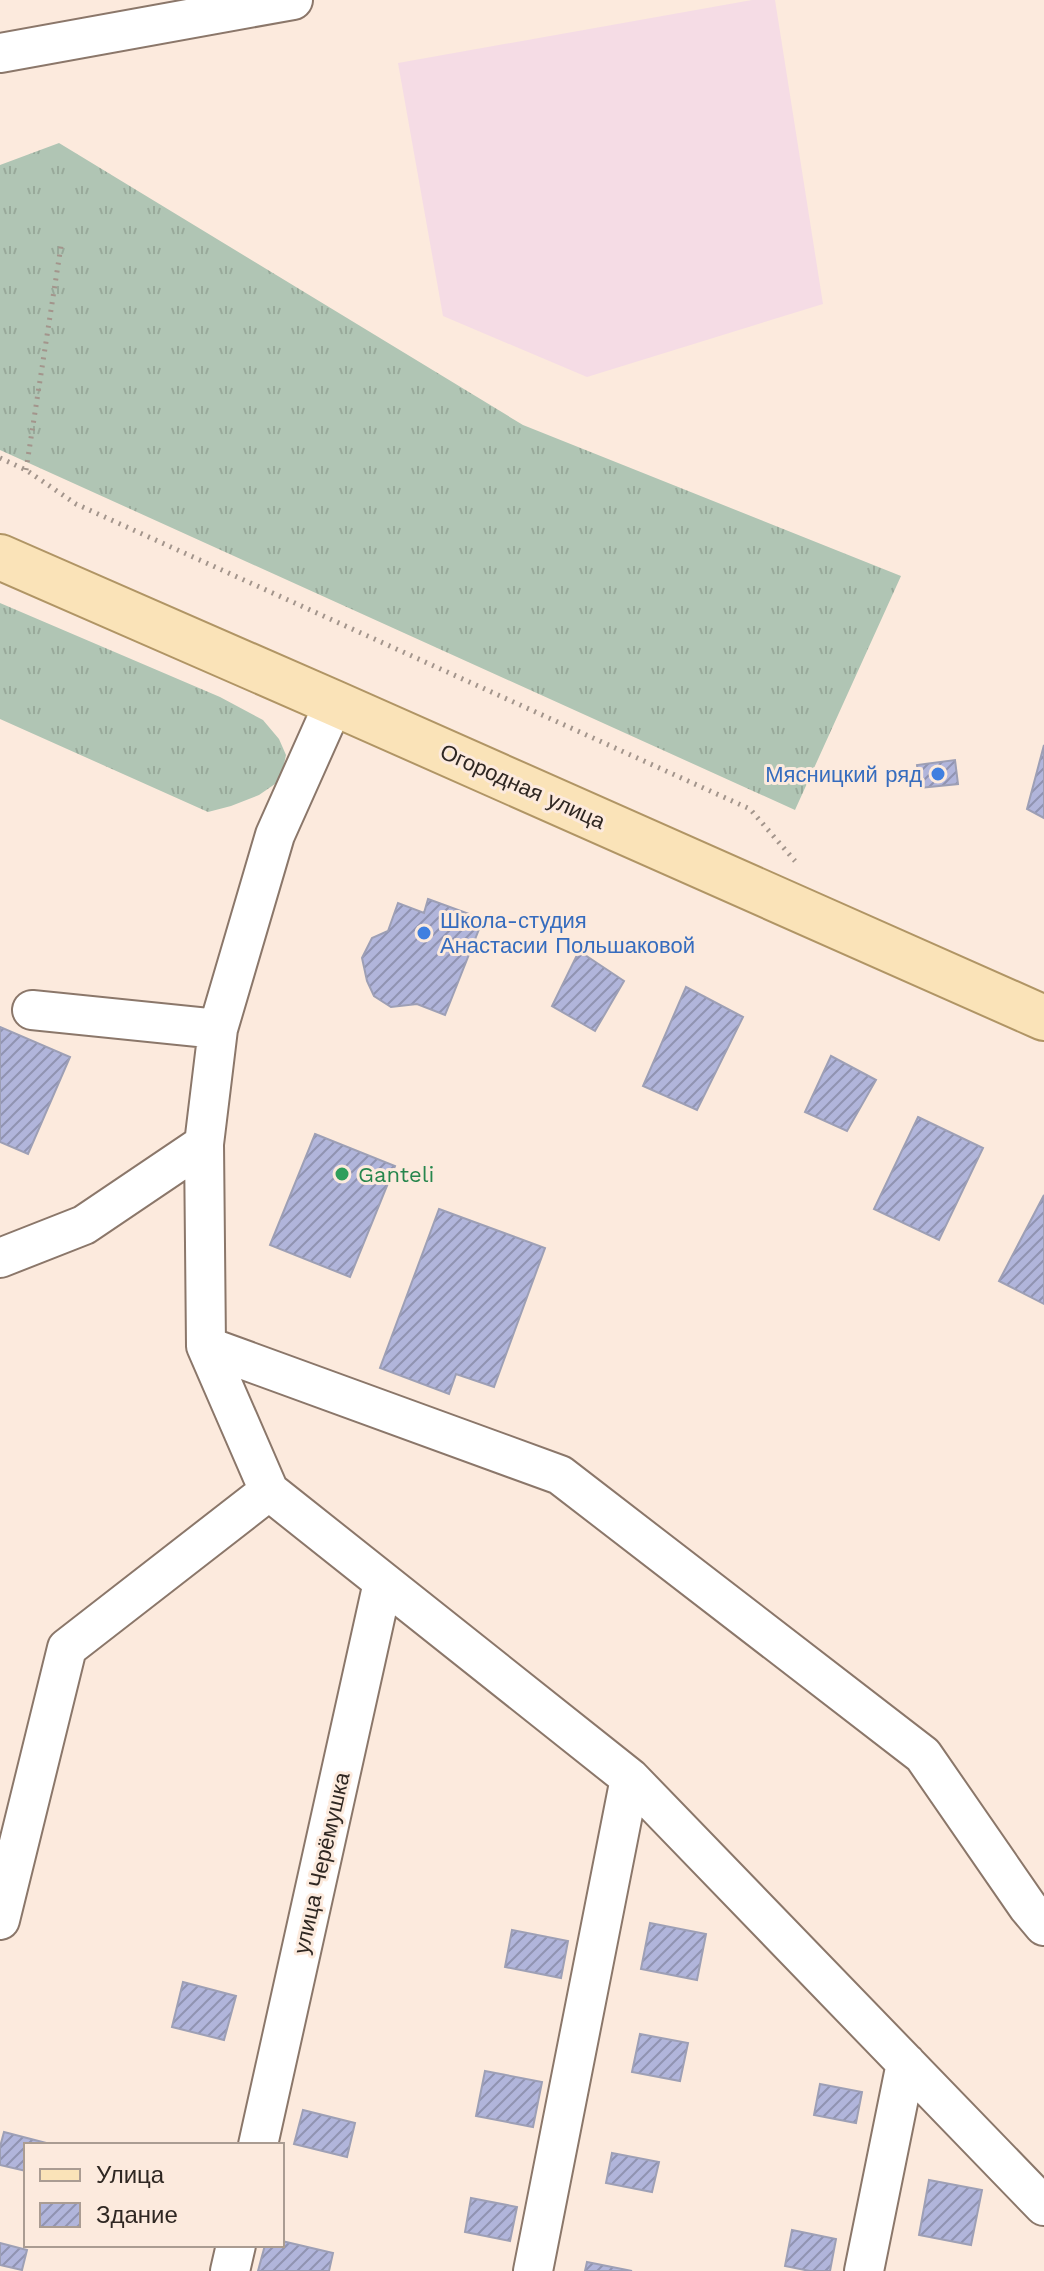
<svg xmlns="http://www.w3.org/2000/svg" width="1044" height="2271" viewBox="0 0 1044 2271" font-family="'Work Sans',sans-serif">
<defs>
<pattern id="grass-tufts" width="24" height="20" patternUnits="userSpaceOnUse" patternTransform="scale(2)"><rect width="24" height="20" fill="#b0c5b4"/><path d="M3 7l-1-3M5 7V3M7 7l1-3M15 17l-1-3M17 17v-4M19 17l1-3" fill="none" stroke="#98a99a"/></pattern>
<pattern id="building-hatch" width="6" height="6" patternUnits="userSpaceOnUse" patternTransform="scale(2)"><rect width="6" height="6" fill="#b1b5db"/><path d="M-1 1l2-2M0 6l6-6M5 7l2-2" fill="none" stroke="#9093b1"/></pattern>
</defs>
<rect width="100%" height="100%" fill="#fceadd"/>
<path fill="#f5dce5" d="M752,0H775L823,304L587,377L443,316L398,63Z"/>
<path fill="url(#grass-tufts)" d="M59,143L523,425L901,576L795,810L0,450V165Z
M0,603L220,697L263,720L279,739L286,755L282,774L275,784L259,795L231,806L208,812L0,719Z"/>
<path fill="url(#building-hatch)" stroke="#9d9fb5" stroke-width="2" d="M1044,745V818L1027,809Z
M955,760L958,784L920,788L917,765Z
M428,899L483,919L445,1015L417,1004L391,1007L374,996L367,981L362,958L372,938L388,931L398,903L424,913Z
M579,951L624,981L595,1031L552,1006Z
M686,987L743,1017L697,1110L643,1086Z
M0,1027L70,1057L28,1154L0,1142Z
M831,1056L876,1080L847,1131L805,1112Z
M918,1117L983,1148L939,1240L874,1209Z
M315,1134L395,1166L350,1277L270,1245Z
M1044,1195V1304L999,1281Z
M439,1209L545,1248L494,1387L456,1374L449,1394L380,1368Z
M650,1923L706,1934L697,1980L641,1969Z
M512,1930L568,1941L561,1978L505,1967Z
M183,1982L236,1996L224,2040L172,2027Z
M640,2034L688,2043L680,2081L632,2072Z
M485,2071L542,2082L533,2127L476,2116Z
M820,2084L862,2092L856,2123L814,2115Z
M303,2110L355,2123L347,2157L294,2144Z
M4,2132L54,2145H26V2171L0,2165V2147Z
M612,2153L659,2162L652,2192L606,2183Z
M929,2180L982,2190L971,2245L919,2235Z
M471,2198L517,2207L510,2241L465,2232Z
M792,2230L836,2239L830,2271H810L785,2266Z
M282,2241L333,2253L329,2271H258L265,2245H282Z
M0,2243L27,2250L22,2270L0,2265Z
M587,2262L632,2271H585Z"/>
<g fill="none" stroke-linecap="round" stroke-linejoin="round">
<g stroke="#8b776a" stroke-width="42">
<path id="minor" d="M0,53L293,0
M32,1010L218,1029
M204,1144L206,1346L269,1491L630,1778L1044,2206
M0,1258L84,1225L204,1144L218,1029L275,835L334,703
M206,1346L560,1475L923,1755L1028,1907L1044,1926
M0,1920L67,1648L269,1491
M258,2145L383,1582
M230,2271L236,2245
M533,2271L630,1778
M864,2271L906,2063"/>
</g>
<g stroke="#b09565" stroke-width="48">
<path id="major" d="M0,557L334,703L1044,1018"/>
</g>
<path stroke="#a3958c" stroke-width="5" stroke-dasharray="2 6" stroke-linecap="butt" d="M0,458L26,470L76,504L750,809L795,861
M26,470L61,246"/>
<use href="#minor" stroke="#fff" stroke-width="38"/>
<use href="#major" stroke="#fae3b8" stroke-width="44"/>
</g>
<g fill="#3f7fe0" stroke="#fceadd" stroke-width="3">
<circle cx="938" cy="774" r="8"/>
<circle cx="424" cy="933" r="8"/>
</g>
<circle fill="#2e9e5b" stroke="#fceadd" stroke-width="3" cx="342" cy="1174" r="8"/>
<g text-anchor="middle" stroke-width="6" stroke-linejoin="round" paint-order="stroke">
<g font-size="22" fill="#366cbe" stroke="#fceadd" text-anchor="end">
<text x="922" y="782">Мясницкий ряд</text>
<text x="440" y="928" text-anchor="start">Школа-студия<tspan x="440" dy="25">Анастасии Польшаковой</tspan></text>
</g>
<g font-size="22" fill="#2f2722" stroke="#fceadd">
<text transform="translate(523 786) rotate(24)" y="8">Огородная улица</text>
<text transform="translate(321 1863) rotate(-77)" y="8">улица Черёмушка</text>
</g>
<g font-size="22" fill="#27864d" stroke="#fceadd" text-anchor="start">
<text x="358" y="1182">Ganteli</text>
</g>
</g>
<rect x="24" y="2143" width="260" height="104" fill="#fceadd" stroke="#aa9c92" stroke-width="2"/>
<rect x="40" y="2169" width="40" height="12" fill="#fae3b8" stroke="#aa9c92" stroke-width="2"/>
<text x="96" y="2183" font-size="24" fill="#2f2722">Улица</text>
<rect x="40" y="2203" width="40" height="24" fill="url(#building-hatch)" stroke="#aa9c92" stroke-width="2"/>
<text x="96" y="2223" font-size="24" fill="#2f2722">Здание</text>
</svg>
